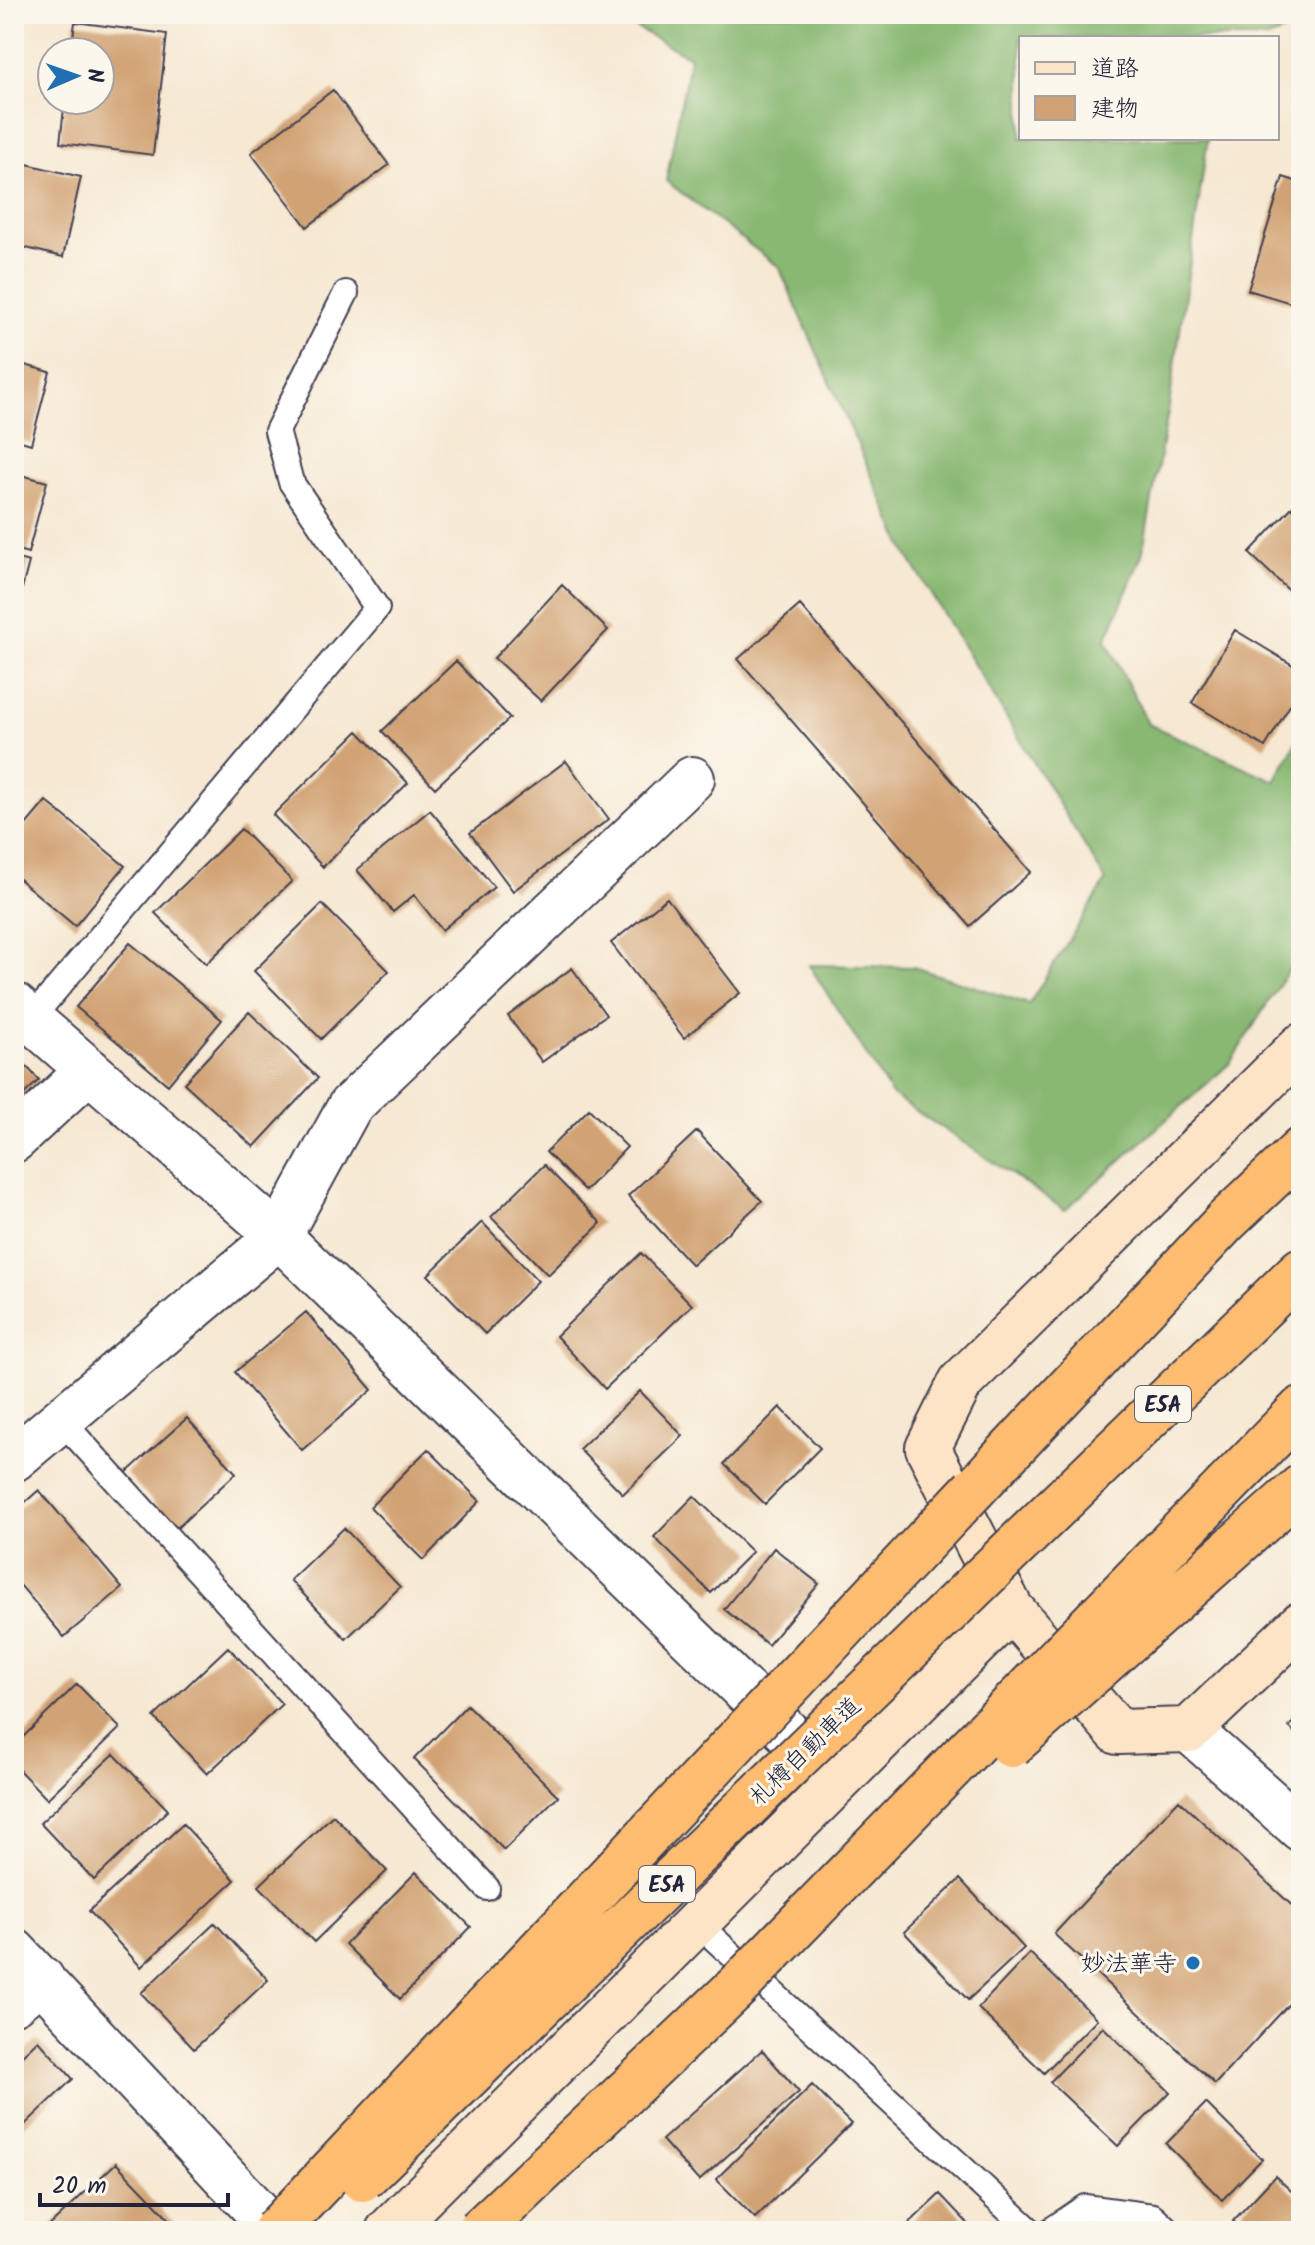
<svg xmlns="http://www.w3.org/2000/svg" width="1315" height="2245" viewBox="0 0 1315 2245" font-family="Kalam,'Klee One',sans-serif">
<rect width="100%" height="100%" fill="#fbf7ec"/>
<filter id="ink" filterUnits="userSpaceOnUse"><feTurbulence type="fractalNoise" baseFrequency=".0125" numOctaves="2"/><feDisplacementMap in="SourceGraphic" scale="16" xChannelSelector="R" yChannelSelector="G"/><feConvolveMatrix kernelMatrix="1 2 1 2 8 2 1 2 1" color-interpolation-filters="sRGB"/></filter>
<filter id="wash" filterUnits="userSpaceOnUse"><feTurbulence type="fractalNoise" baseFrequency=".006" numOctaves="4" result="noise"/><feDisplacementMap in="SourceGraphic" scale="32" xChannelSelector="R" yChannelSelector="G"/><feGaussianBlur stdDeviation="1.8" result="paint"/><feColorMatrix in="noise" values="0 0 0 0 0 0 0 0 0 0 0 0 0 0 0 0 0 1.4 0 .05"/><feComposite in="paint" operator="in"/></filter>
<g filter="url(#wash)">
<rect width="100%" height="100%" fill="#f6e8d2"/>
<path fill="#88b872" stroke="#556d56" stroke-width="2" d="M611,14H1301V25L1268,38H1021V138H1208L1169,406L1142,555L1106,640L1148,724L1275,781L1301,733V950L1230,1063L1065,1210L892,1095L809,965L913,967L1029,1004L1106,881L905,551L779,267L666,181L690,57Z"/>
<g id="blocks">
<path fill="#d1a273" d="M75,22L167,34L153,155L60,143L65,100H100V52H71Z
M333,90L389,165L307,227L251,153Z
M14,161L81,177L63,257L14,245Z
M1283,177L1301,183V306L1248,290Z
M14,362L50,372L31,444L14,439Z
M14,473L47,482L28,553L14,549Z
M1292,507L1301,515V602L1249,553Z
M14,558L29,562L15,615H14Z
M562,585L608,630L541,701L494,658Z
M800,605L1031,872L970,926L738,659Z
M1235,630L1301,670V687L1265,747L1192,703Z
M456,661L510,718L435,788L382,731Z
M358,731L408,783L323,867L273,815Z
M566,761L609,819L513,891L470,833Z
M46,801L125,866L75,926L14,875V839Z
M430,810L494,887L442,930L414,895L393,912L357,870Z
M241,829L292,881L206,964L155,913Z
M667,898L740,993L684,1038L611,943Z
M322,904L389,971L321,1039L254,971Z
M130,943L222,1020L168,1085L76,1007Z
M572,968L606,1015L542,1062L508,1016Z
M249,1012L318,1078L254,1147L184,1083Z
M14,1053L39,1080L14,1104Z
M589,1109L627,1147L585,1191L546,1152Z
M697,1131L762,1201L692,1265L628,1196Z
M544,1165L601,1223L548,1275L491,1217Z
M482,1222L538,1281L485,1334L428,1275Z
M641,1253L692,1305L605,1389L556,1336Z
M306,1312L372,1390L302,1450L235,1372Z
M640,1391L683,1436L623,1494L579,1449Z
M780,1407L820,1448L765,1504L724,1464Z
M187,1418L236,1473L177,1528L126,1473Z
M428,1449L480,1501L423,1560L370,1507Z
M39,1490L122,1588L64,1637L14,1578V1512Z
M694,1496L752,1552L711,1593L654,1537Z
M344,1528L400,1587L346,1639L290,1580Z
M774,1548L819,1584L768,1645L724,1609Z
M228,1647L282,1704L207,1774L154,1717Z
M77,1684L120,1728L47,1799L14,1765V1746Z
M467,1705L558,1796L504,1850L414,1759Z
M1301,1714V1738L1289,1727Z
M114,1754L168,1810L94,1880L40,1823Z
M1179,1800L1301,1914V1991L1215,2084L1054,1934Z
M333,1815L387,1871L314,1942L259,1886Z
M183,1824L235,1880L141,1967L89,1911Z
M416,1872L471,1927L400,1999L345,1944Z
M960,1879L1024,1948L968,2000L904,1932Z
M215,1923L268,1980L194,2049L141,1993Z
M1030,1953L1097,2019L1044,2073L978,2008Z
M1103,2027L1170,2092L1118,2146L1050,2082Z
M38,2040L73,2079L14,2135V2063Z
M762,2050L799,2092L699,2181L662,2140Z
M812,2085L851,2124L755,2218L716,2179Z
M1206,2103L1262,2159L1222,2200L1166,2144Z
M116,2163L181,2231H44Z
M1275,2176L1301,2200V2231H1244L1233,2221Z
M940,2194L975,2231H901Z"/>
</g>
</g>
<g filter="url(#ink)">
<use href="#blocks" fill-opacity="0" stroke="#424052" stroke-width="2"/>
<g fill="none" stroke-linecap="round" stroke-linejoin="round">
<g stroke="#424052" stroke-width="28">
<path id="lane" d="M31,1019L377,608L291,482L277,431L346,293
M61,1420L487,1888
M697,1923L1031,2231
M1050,2231L1085,2207L1153,2216L1169,2231"/>
</g>
<g stroke="#424052" stroke-width="48">
<path id="street" d="M14,1005L279,1236L832,1776
M14,1140L89,1070
M14,1459L279,1236L350,1106L692,779
M1189,1730L1301,1829
M14,1951L276,2231
M14,2002L42,1979"/>
</g>
<g stroke="#424052" stroke-width="48">
<path id="secondary" d="M1301,1046L961,1382L928,1448L1011,1609L1118,1732L1189,1730L1301,1624
M388,2231L1011,1609"/>
</g>
<g stroke="#424052" stroke-width="48">
<path id="highway" d="M974,1489L1226,1221L1301,1150
M1025,1537L1301,1270
M1103,1612L1301,1409
M1126,1643L1301,1487"/>
</g>
<use href="#lane" stroke="#fff" stroke-width="24"/>
<use href="#street" stroke="#fff" stroke-width="44"/>
<use href="#secondary" stroke="#fee4c6" stroke-width="44"/>
<use href="#highway" stroke="#fdbc70" stroke-width="44"/>
<g stroke="#424052" stroke-width="48" stroke-linecap="butt">
<path id="highway-bridge" d="M1011,1745L1126,1643
M362,2179L1025,1537
M275,2231L974,1489
M479,2231L738,1986L1103,1612"/>
</g>
<use href="#highway-bridge" stroke="#fdbc70" stroke-width="44"/>
</g>
</g>
<circle fill="#1f6fb2" stroke="#fbf7ec" stroke-width="3" cx="1193" cy="1963" r="8"/>
<g text-anchor="middle" stroke-width="6" stroke-linejoin="round" paint-order="stroke">
<g fill="#fbf7ec" stroke="#636270" stroke-width="2">
<rect x="1135" y="1386" width="56" height="36" rx="6"/>
<rect x="639" y="1866" width="56" height="36" rx="6"/>
</g>
<g font-size="22" font-weight="bold" fill="#22223b">
<text x="1163" y="1412">E5A</text>
<text x="667" y="1892">E5A</text>
</g>
<g font-size="24" fill="#22223b" stroke="#fbf7ec">
<text transform="translate(805 1751) rotate(-44)" y="8">札樽自動車道</text>
</g>
<g font-size="24" fill="#22223b" stroke="#fbf7ec" text-anchor="end">
<text x="1177" y="1971">妙法華寺</text>
</g>
</g>
<rect width="1315" height="2245" fill="none" stroke="#fbf7ec" stroke-width="48"/>
<rect x="1019" y="36" width="260" height="104" fill="#fbf7ec" stroke="#a4a2a5" stroke-width="2"/>
<rect x="1035" y="62" width="40" height="12" fill="#fee4c6" stroke="#a4a2a5" stroke-width="2"/>
<text x="1091" y="76" font-size="24" fill="#22223b">道路</text>
<rect x="1035" y="96" width="40" height="24" fill="#d1a273" stroke="#a4a2a5" stroke-width="2"/>
<text x="1091" y="116" font-size="24" fill="#22223b">建物</text>
<g transform="translate(76 76) rotate(88)"><circle r="38" fill="#fbf7ec" stroke="#a4a2a5" stroke-width="2"/>
<path d="M0-6L14 30L0 20L-14 30Z" fill="#1f6fb2"/>
<text y="-12" font-size="22" font-weight="bold" text-anchor="middle" fill="#22223b">N</text>
</g>
<path d="M40 2193v12h188v-12" fill="none" stroke="#22223b" stroke-width="4"/>
<text x="52" y="2193" font-size="24" fill="#22223b" stroke="#fbf7ec" stroke-width="6" paint-order="stroke">20 m</text>
</svg>
